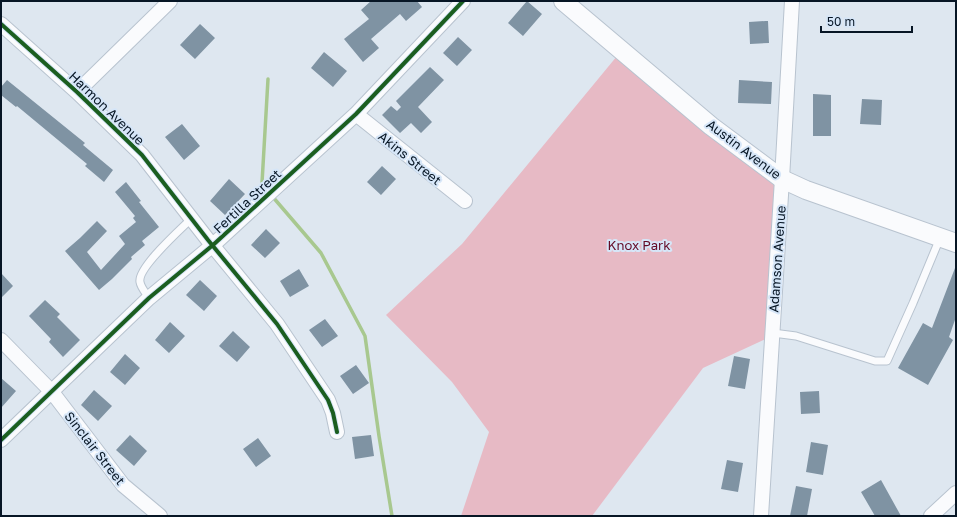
<svg xmlns="http://www.w3.org/2000/svg" width="957" height="517" viewBox="0 0 957 517" font-family="'Golos Text',sans-serif">
<rect width="100%" height="100%" fill="#dee7f0"/>
<path fill="#e7bac5" d="M622,50L782,179L772,336L703,368L592,516H461L489,432L452,382L386,315L462,244Z"/>
<g fill="none" stroke-linecap="round" stroke-linejoin="round">
<path stroke="#a8c88f" stroke-width="3.5" d="M268,79L262,183L268,191
M272,196L321,253L365,336L379,436L392,516"/>
</g>
<path fill="#7f93a3" d="M371,1H417L422,7L406,21L400,14L371,39L379,48L363,62L344,39L369,19L361,10Z
M527,1L542,14L523,36L508,23Z
M766,21H768L769,43L750,44L749,22Z
M200,24L215,38L195,59L180,45Z
M458,37L472,50L457,66L443,53Z
M324,52L347,71L333,87L311,68Z
M430,67L444,80L418,107L432,122L421,133L411,123L400,133L382,115L391,106L397,111L401,107L396,101Z
M7,80L85,143L83,145L113,170L104,182L85,166L87,164L17,106L16,107L1,95V87Z
M739,80L772,82L771,104L738,103Z
M813,94L831,95V136H813Z
M862,99L882,100L881,125L860,124Z
M182,124L200,146L184,160L165,137Z
M382,166L396,179L381,195L367,182Z
M229,179L245,194L225,215L210,201Z
M126,182L141,201L139,202L159,227L142,241L145,245L131,257L132,259L112,279L99,290L65,251L80,238L97,221L107,231L87,252L101,270L125,244L119,236L136,222L133,218L135,216L115,192Z
M266,229L280,243L265,258L251,245Z
M955,268L956,317L949,337L953,340L928,385L898,368L923,323L932,328Z
M299,269L309,286L290,297L280,281Z
M1,273L13,286L1,298Z
M200,280L217,296L204,311L186,295Z
M45,300L60,314L57,317L80,340L63,357L49,342L51,339L29,316Z
M325,319L338,336L322,347L309,330Z
M170,322L185,336L169,353L155,340Z
M233,331L250,347L237,362L219,346Z
M125,354L140,368L125,385L110,372Z
M734,356L750,359L745,389L728,386Z
M356,365L369,383L353,394L340,376Z
M1,378L16,391L1,408Z
M94,390L112,406L98,421L81,405Z
M819,391L820,413L801,414L800,392Z
M130,435L147,451L134,466L116,450Z
M371,435L374,456L355,459L352,437Z
M258,438L271,456L256,467L243,449Z
M811,442L828,445L823,475L806,472Z
M727,460L743,463L738,492L721,489Z
M881,480L901,516H875L861,492Z
M796,486L812,489L807,516H790Z"/>
<g fill="none" stroke-linecap="round" stroke-linejoin="round">
<g stroke="#b8c3cf" stroke-width="9">
<path id="service" d="M149,298C146,293 141,288 140,282C137,268 181,229 191,219
M773,333L796,336L875,361H887L913,303L940,238"/>
</g>
<g stroke="#b8c3cf" stroke-width="16">
<path id="minor" d="M1,24L77,92L142,155L208,240L277,324L328,400L333,413L337,432
M77,92L170,1
M356,114L465,201
M1,340L52,392L123,485L160,516
M1,440L149,298L213,245L356,114L463,1
M761,516L782,179L792,1
M931,516L956,493"/>
</g>
<g stroke="#b8c3cf" stroke-width="20">
<path id="tertiary" d="M563,1L711,126L782,179L806,190L956,243"/>
</g>
<use href="#service" stroke="#fafbfd" stroke-width="7"/>
<use href="#minor" stroke="#fafbfd" stroke-width="14"/>
<use href="#tertiary" stroke="#fafbfd" stroke-width="18"/>
<g stroke="#d6e6f8" stroke-width="6">
<path id="cycleway" d="M1,24L77,92L142,155L208,240L277,324L328,400L333,413L337,432
M1,440L149,298L213,245L356,114L463,1"/>
</g>
<use href="#cycleway" stroke="#1b5e20" stroke-width="4"/>
</g>
<g text-anchor="middle" stroke-width="4" stroke-linejoin="round" paint-order="stroke">
<g font-size="13" fill="#071625" stroke="#d6e6f8">
<text transform="translate(107 108) rotate(44)" y="5">Harmon Avenue</text>
<text transform="translate(744 149) rotate(37)" y="5">Austin Avenue</text>
<text transform="translate(410 158) rotate(39)" y="5">Akins Street</text>
<text transform="translate(247 201) rotate(-43)" y="5">Fertilla Street</text>
<text transform="translate(777 259) rotate(-86)" y="5">Adamson Avenue</text>
<text transform="translate(95 448) rotate(52)" y="5">Sinclair Street</text>
</g>
<g font-size="13" fill="#640a26" stroke="#d6e6f8">
<text x="639" y="250">Knox Park</text>
</g>
</g>
<rect width="957" height="517" fill="none" stroke="#071625" stroke-width="4"/>
<path d="M821 26v6h91v-6" fill="none" stroke="#071625" stroke-width="2"/>
<text x="827" y="26" font-size="12" fill="#071625" stroke="#d6e6f8" stroke-width="3" paint-order="stroke">50 m</text>
</svg>
